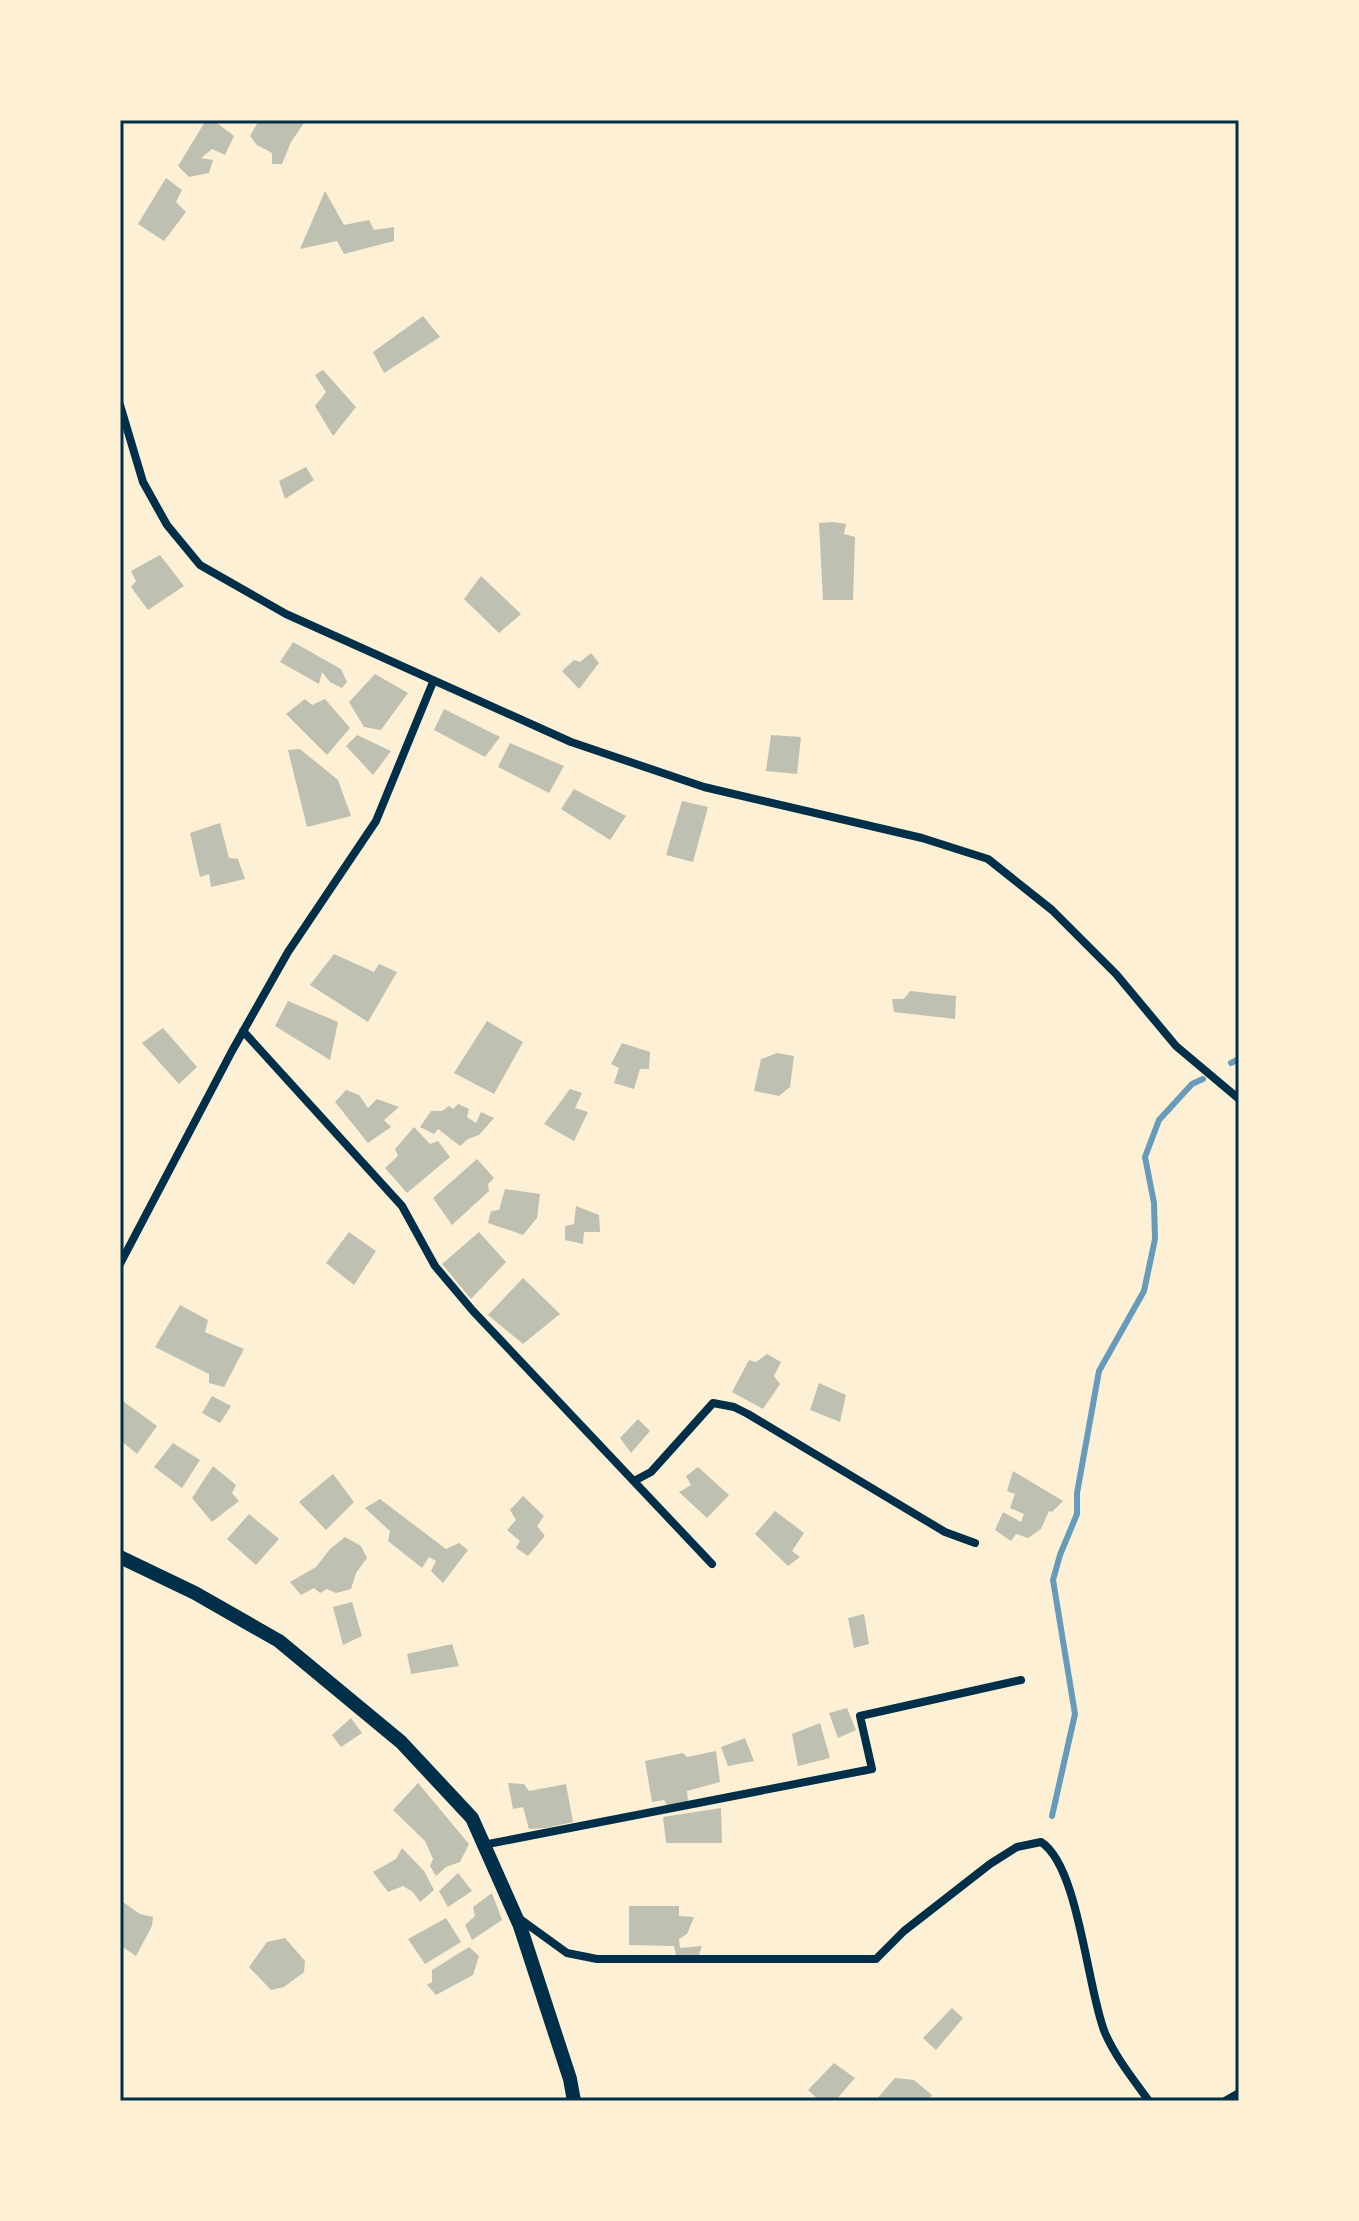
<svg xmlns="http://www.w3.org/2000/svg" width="1359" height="2221" viewBox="0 0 1359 2221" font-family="Manrope,sans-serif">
<rect width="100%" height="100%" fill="#fdf0d5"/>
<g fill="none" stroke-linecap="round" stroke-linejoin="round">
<path stroke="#669bbc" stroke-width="6" d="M1231,1063L1239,1059
M1052,1816L1075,1714L1053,1580L1060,1555L1077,1514V1493L1099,1371L1144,1291L1155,1239L1154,1203L1145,1157L1159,1120L1192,1084L1203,1079"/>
</g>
<path fill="#bec0b2" d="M206,120H213L234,136L225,155L212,149L201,158L213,160L209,173L189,177L178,166Z
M259,120H306L291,142L282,164H272V153L257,145L250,136Z
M166,178L182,190L176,202L186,212L164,241L138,224Z
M325,191L344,225L369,220L374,230L394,227V241L344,254L337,241L300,249Z
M423,316L440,337L384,373L373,352Z
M323,370L356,407L333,436L315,406L326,392L315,375Z
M306,467L314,480L285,499L279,481Z
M833,522L846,524L844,534L855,537L853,600H823L819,523Z
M160,555L184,586L148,610L131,587L136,581L131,571Z
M481,576L521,614L499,633L464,599Z
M293,642L341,669L347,682L342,688L330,682L322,672L319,684L280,662Z
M591,653L599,663L579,689L562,671L574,660L580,662Z
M375,674L408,693L381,730L364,727L349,702Z
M305,699L312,705L325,699L350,728L327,755L286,714Z
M444,709L500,737L485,757L434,730Z
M357,735L391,751L373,775L346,746Z
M771,735L801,737L797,774L766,771Z
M510,743L564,766L549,793L498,767Z
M300,749L338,780L351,816L307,827L288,750Z
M574,789L626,816L610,840L561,809Z
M682,801L708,807L693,862L666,855Z
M220,823L229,858L238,859L245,879L211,887L209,874L200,877L190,833Z
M334,954L374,972L379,964L397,972L368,1022L310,985Z
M910,991L956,996L955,1019L894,1012L892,999H904Z
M288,1001L338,1022L330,1060L275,1026Z
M487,1021L523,1042L494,1094L454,1073Z
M163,1028L197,1067L179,1084L142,1043Z
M622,1043L650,1052L649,1069H640L634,1089L614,1083L619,1068L611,1064Z
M777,1053L794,1056L790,1087L779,1096L754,1091L761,1059Z
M570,1089L582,1093L575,1108L588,1112L574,1141L544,1124Z
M346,1090L359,1095L368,1108L377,1099L399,1107L384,1120L391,1127L368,1143L335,1102Z
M458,1104L469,1109L467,1117L476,1123L481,1112L494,1118L479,1135L468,1139L460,1146L438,1129L434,1134L420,1127L431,1111H442L449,1106L453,1109Z
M414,1127L430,1144L438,1141L450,1157L407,1193L385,1168L398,1156L395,1149Z
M477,1159L494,1178L488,1184L489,1191L452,1225L433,1198Z
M505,1189L540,1194L537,1218L523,1235L488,1223L491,1211L499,1210Z
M576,1206L599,1215L600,1232H584L583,1244L565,1240V1226L574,1224Z
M349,1232L376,1251L354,1285L326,1263Z
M479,1232L506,1262L471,1299L442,1264Z
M523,1278L560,1314L523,1344L488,1315Z
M180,1305L208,1320L205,1332L244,1349L224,1387L209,1383V1374L155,1347Z
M767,1354L781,1362L774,1376L780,1384L763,1409L732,1392L749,1360L756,1362Z
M819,1383L846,1395L840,1422L810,1410Z
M212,1396L231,1406L220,1423L202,1413Z
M120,1399L157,1426L137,1454L120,1440Z
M638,1419L650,1431L631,1453L620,1438Z
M173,1443L200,1460L182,1488L154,1467Z
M213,1466L236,1485L232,1493L239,1501L212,1522L192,1498Z
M698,1467L729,1495L707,1518L679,1492L691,1485L686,1476Z
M1013,1471L1063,1501L1052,1512L1049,1511L1041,1529L1028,1538L1016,1534L1011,1541L995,1530L1003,1512L1021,1522L1024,1514L1010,1508L1015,1494L1007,1491Z
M333,1474L354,1502L326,1530L299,1502Z
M523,1496L544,1516L537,1526L545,1536L528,1556L516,1548L520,1541L507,1530L516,1520L510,1510Z
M380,1499L446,1549L459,1543L468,1550L443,1583L431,1571L436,1561L429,1557L422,1568L388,1541L390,1531L365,1508Z
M775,1511L804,1533L792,1551L800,1557L788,1566L755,1534Z
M249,1514L279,1539L256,1565L227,1539Z
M345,1537L361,1546L367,1558L356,1573L351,1589L336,1593L327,1589L320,1593L314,1588L301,1595L290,1582L316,1567L330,1549Z
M352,1602L362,1636L343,1645L333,1607Z
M864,1614L869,1644L854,1648L848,1618Z
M452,1644L459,1666L411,1674L407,1654Z
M847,1708L856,1730L838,1738L829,1713Z
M351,1718L362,1733L341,1747L332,1735Z
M820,1723L830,1758L798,1766L792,1734Z
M745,1738L754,1761L728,1766L721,1747Z
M716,1751L720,1782L687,1791L688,1802L668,1807L664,1800L652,1802L645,1761L683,1753L687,1757Z
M418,1783L469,1844L460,1862L446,1867L436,1876L430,1866L433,1859L425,1841L393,1810Z
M508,1783L524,1784L529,1791L566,1784L573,1822L546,1828L529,1829L523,1807L513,1809Z
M721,1808L722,1843H666L663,1817Z
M402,1848L424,1871L434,1890L420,1902L413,1892L403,1886L388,1892L373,1872L396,1859Z
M458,1873L472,1891L448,1907L439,1891Z
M492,1893L502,1920L472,1940L465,1925L475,1916L473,1907Z
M120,1900L140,1914L153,1917L152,1926L136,1956L120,1945Z
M629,1906H679V1916L694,1917L687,1934L679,1939L680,1948L702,1946L698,1958L677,1959L674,1946L629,1945Z
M446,1918L461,1942L425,1964L408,1939Z
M285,1938L305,1961L304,1972L284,1987L271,1990L249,1967L267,1942Z
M469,1947L479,1956L473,1975L436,1995L427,1985L432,1982V1970Z
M952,2008L963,2018L936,2050L923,2038Z
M834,2063L855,2078L835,2101H820L808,2090Z
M895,2078L914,2080L932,2095L927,2101H875Z"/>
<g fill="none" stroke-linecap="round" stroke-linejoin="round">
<path stroke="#003049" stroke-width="8" d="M120,405L143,482L167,525L200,565L286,614L571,742L704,787L922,838L988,859L1052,910L1116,974L1176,1046L1239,1099
M243,1031L402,1206L435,1266L473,1311L712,1564
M120,1264L232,1051L288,952L376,821L433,682
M634,1481L651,1472L713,1403L734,1407L748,1414L945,1532L975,1543
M483,1845L872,1769L860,1716L1021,1680
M520,1919L567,1953L597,1959H876L904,1931L990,1864L1017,1847L1041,1842C1079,1866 1087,1989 1105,2033C1116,2058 1133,2079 1149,2101
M1225,2101L1239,2093"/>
<path stroke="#003049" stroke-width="14" d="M120,1557L195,1593L279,1641L401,1742L472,1818L520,1926L570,2079L574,2101"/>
</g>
<rect width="1359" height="2221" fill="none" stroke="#fdf0d5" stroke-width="244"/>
<rect x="122" y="122" width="1115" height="1977" fill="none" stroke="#003049" stroke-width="3"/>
</svg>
